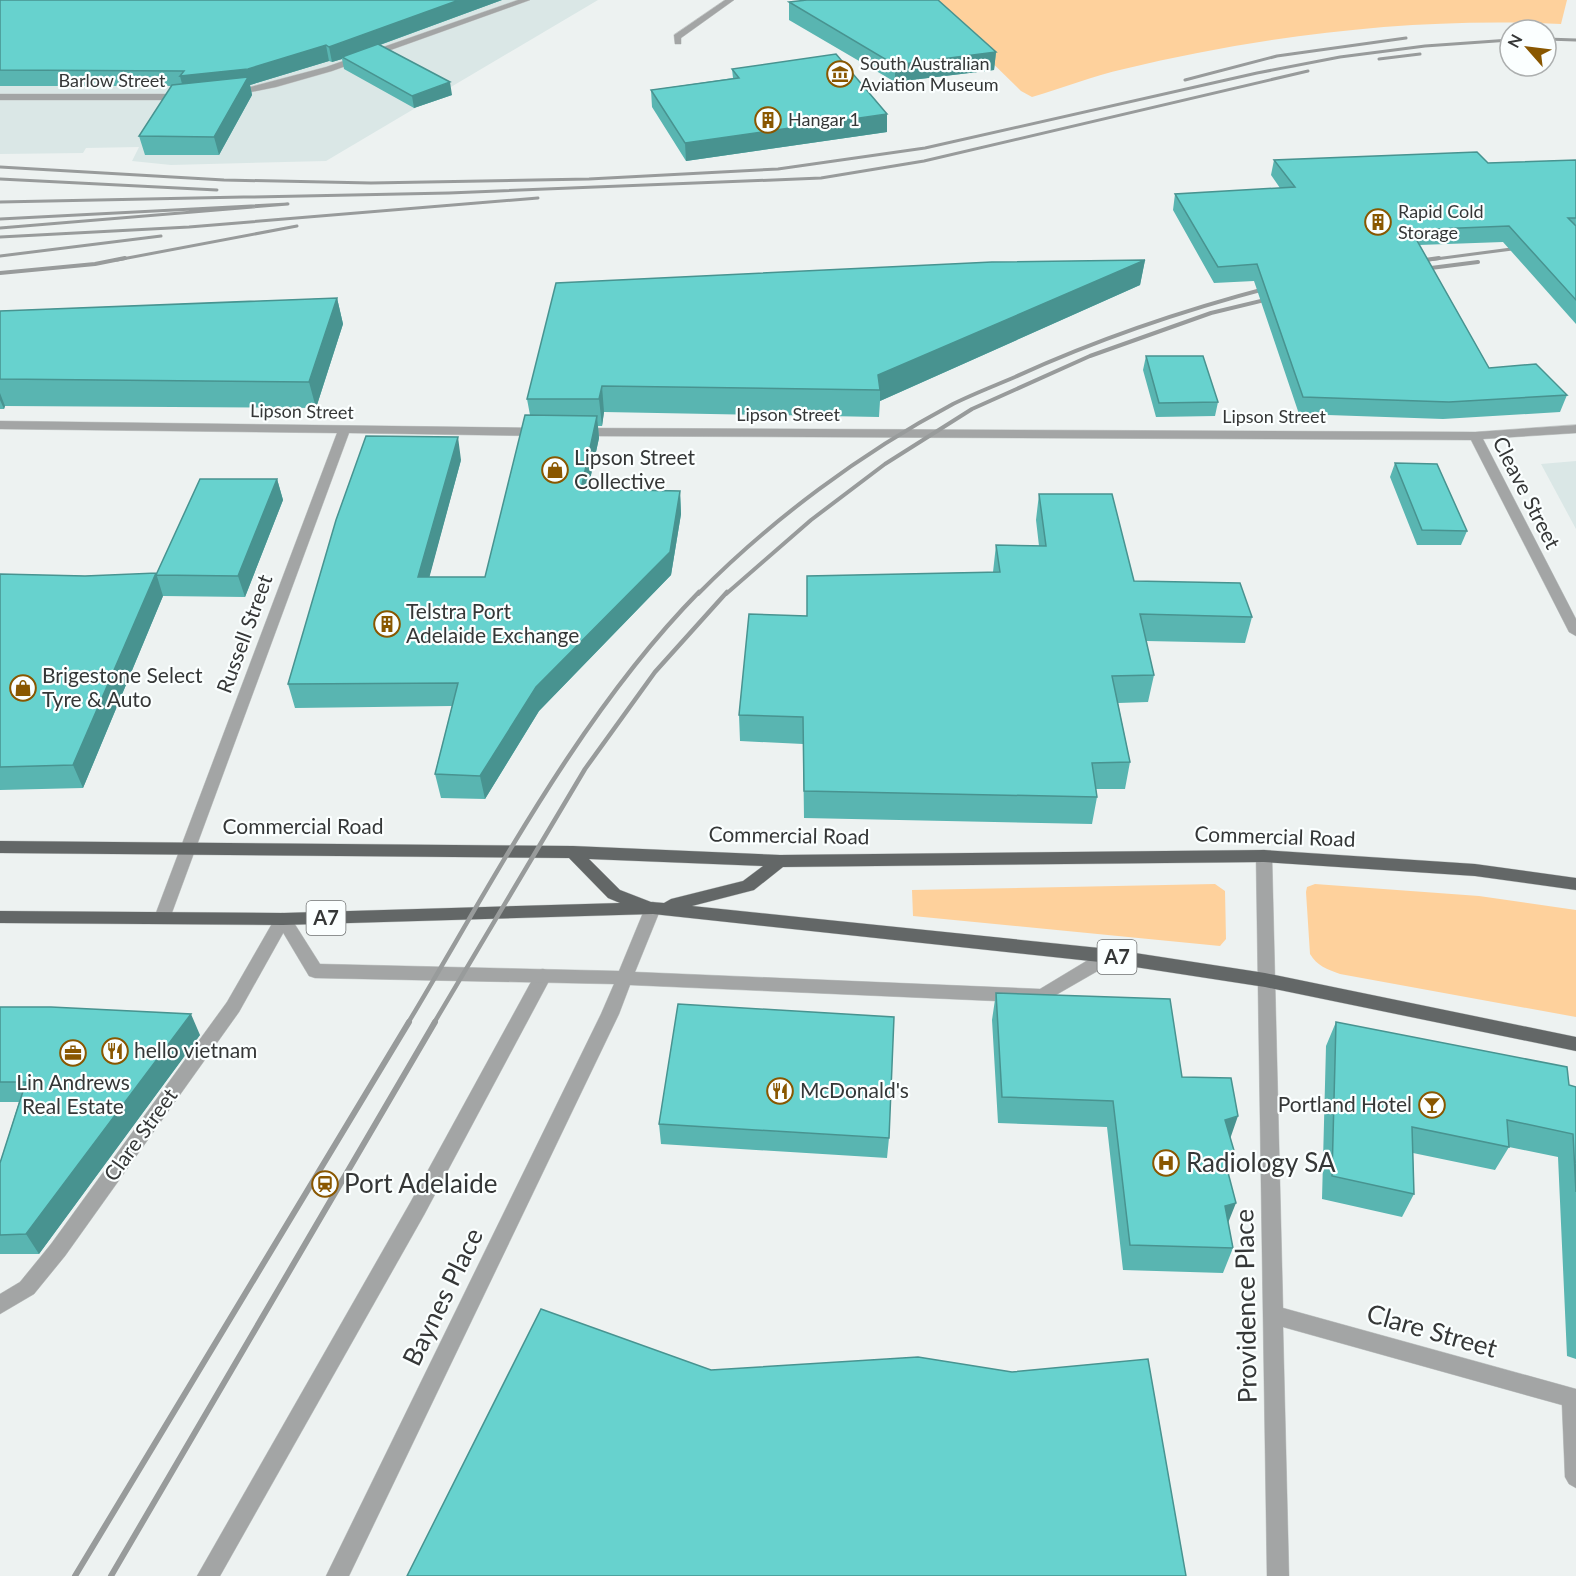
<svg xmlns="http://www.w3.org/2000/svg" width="1576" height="1576" viewBox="0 0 1576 1576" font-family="Lato,sans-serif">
<rect width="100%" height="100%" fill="#edf2f1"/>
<path fill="#dae7e6" d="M0,0H598L326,161L171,165L132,161L139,147L86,148L83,153L0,154Z
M1576,461V529L1541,464Z"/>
<path fill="#fed19c" d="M928,0H1567L1561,24C1415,17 1265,35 1124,69C1093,76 1063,88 1032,97L1021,91Z
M1215,884L1225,891L1226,939L1220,946L913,916L912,890Z
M1315,884L1479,896L1576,910V1017L1340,974C1327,969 1317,966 1310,954L1306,892L1307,887Z"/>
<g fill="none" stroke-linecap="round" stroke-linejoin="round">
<g stroke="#c8cdcc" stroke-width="1">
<path id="lane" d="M725,0H734L681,38V44H675L674,35Z
M283,913L289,915L291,919L239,1012L65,1256L34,1294L0,1314V1294L20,1282L51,1244L227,1002L277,915Z
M543,969L549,971L551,976L549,981L424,1215L220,1576H197L410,1203L537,971Z"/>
</g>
<g stroke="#c8cdcc" stroke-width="1">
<path id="street" d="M518,0H530L332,71L276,87L231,96L227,93L326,67Z
M0,94H183L187,97L183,100H0Z
M0,421L541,428L547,432L541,436L349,433L170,918L168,922H156L154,918L337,433L0,429Z
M1576,425V433L1483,439L1576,619V636L1569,632L1471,440L580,436L574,432L580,428L1475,432Z
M1264,850L1270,852L1272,856L1283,1308L1576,1389V1488L1569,1484L1565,1477L1562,1405L1283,1327L1289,1576H1267L1256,856L1258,852Z
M653,902L659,904L661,908L635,972L1040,989L1103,951L1109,949L1115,951L1117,956L1115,961L1042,1003L630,985L619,1014L349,1576H326L601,1014L614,984L315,978L309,976L275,919L277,915H289L320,964L619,971L645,908L647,904Z"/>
</g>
<g stroke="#c8cdcc" stroke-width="1">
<path id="primary" d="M0,841L573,846L780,855L1264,850L1475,864L1576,878V890L1475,876L1264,862L783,867L754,890L692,906L1109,949L1265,973L1576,1037V1051L1265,987L1109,963L653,914L283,925L0,923V911L283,913L620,903L608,898L569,858L0,853ZM589,859L763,866L743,881L671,899L664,903L651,902L620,890Z"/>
</g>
<use href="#lane" fill="#a3a5a5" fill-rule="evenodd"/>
<use href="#street" fill="#a3a5a5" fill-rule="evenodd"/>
<use href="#primary" fill="#636767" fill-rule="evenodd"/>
<path stroke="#989b9b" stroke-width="3" d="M1546,39L1576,40
M1379,59L1420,54
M1185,80L1277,56L1406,38
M0,167L224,180L371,183L589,179L778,169L925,148L1257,73L1340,57L1425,46L1510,40
M0,179L217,190
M0,202L449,193L821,178L924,161L1308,71
M0,219L288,204L0,228
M0,237L189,227L538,198
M0,256L161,236
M117,260L297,226
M1428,260L1527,247"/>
<path stroke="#989b9b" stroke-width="4" d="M1411,262L1439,258
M1415,270L1478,262
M0,273L95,264L125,258
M698,594C771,520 861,453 953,404C973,394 994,386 1015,377C1098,339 1184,310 1272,287
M726,594L811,520L885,464L972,409L1090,356L1211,313L1277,297"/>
<path stroke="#989b9b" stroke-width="4.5" d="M408,1023C495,878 580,713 699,592
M434,1023L585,769L655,672L727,592"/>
<path stroke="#989b9b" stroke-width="6" d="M75,1576L409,1022
M111,1576L435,1022"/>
</g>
<path fill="#59b5b1" d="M0,0H502L380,45L452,95L414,108L344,69L342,59L332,62L329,61L250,85L252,95L219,155H145L139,136L172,86H0Z
M789,2L996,52L994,70L895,82L789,20Z
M732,69L887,132L686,161L652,107L651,90L733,78Z
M1274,160L1488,163L1576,160V324L1503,242L1419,245L1489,368L1567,395L1560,412L1443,419L1299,414L1254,281L1214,283L1173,210L1175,194L1280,188L1271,175Z
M1145,260L1140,285L880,401L879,417L604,412L602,426H598L599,438L588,489L680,491L681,514L671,575L539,711L485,799L441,798L435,774L452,706L295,708L288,684L461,460L429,577H485L530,415L527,399Z
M337,298L343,324L316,408L5,406L4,409H0V311Z
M1146,356L1218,402L1215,416L1156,417L1143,370Z
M1395,463L1467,531L1461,545H1417L1390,477Z
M277,479L283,500L245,597L163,596L83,788L0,790V574L85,576L156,575Z
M1039,494L1134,581L1252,617L1245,643L1146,641L1154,675L1148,702L1118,703L1130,762L1125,789H1096L1097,797L1092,824L804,818L803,744L740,741L739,715L807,616V576L993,572L996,545L1039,546L1036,520Z
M996,993L1182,1077L1230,1137L1228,1173V1223L1233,1248L1223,1273L1123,1270L1107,1127L998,1123L992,1020Z
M0,1007L200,1035L39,1254H0V1163L19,1102H0Z
M1336,1022L1576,1087V1359L1567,1356L1558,1157L1509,1147L1495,1170L1413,1153L1414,1194L1402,1217L1322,1199L1326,1046Z
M659,1124L889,1138L887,1158L661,1144Z"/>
<path fill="#489390" d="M459,0H502L344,58L342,57V59L332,62L329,47Z
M326,45L329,61L250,85L252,95L219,155L214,137L184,92L180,76Z
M996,52L994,70L895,82V65Z
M450,82L452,95L414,108L412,96Z
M887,114V132L686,161L685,143Z
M1145,260L1140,285L880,401V390L878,375Z
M337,298L343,324L316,408L309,382Z
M602,386L604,412L602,426L599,399Z
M0,393L5,406L4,409L0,400Z
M597,416L599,438L583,512L581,489Z
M458,437L461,460L423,601L418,577Z
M277,479L283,500L245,597L238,576Z
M680,491L681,514L671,575L539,711L485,799L480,776L536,687Z
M156,573L163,596L83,788L73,765Z
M191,1014L200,1035L39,1254L26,1234Z
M1238,1116L1229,1142L1225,1120Z
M1235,1154L1226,1180L1225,1161Z
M1236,1203L1226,1228L1225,1206Z"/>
<path fill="#67d2ce" stroke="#489390" stroke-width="1.5" d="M0,0H459L329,47L326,45L248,69L180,76L184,71L0,70Z
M807,0H938L996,52L895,65L789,2Z
M378,44L450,82L412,96L342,57Z
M836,54L887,114L685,143L651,90L739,78L732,69Z
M248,77L214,137L139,136L172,85Z
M1477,152L1488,163L1576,160V218H1568L1576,226V300L1509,226L1411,230L1489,368L1536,364L1567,395L1449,402L1303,397L1257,264L1218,267L1175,194L1295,187L1274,160Z
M1145,260L878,375L880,390L602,386L599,399H527L556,283L992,262Z
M337,298L309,382L0,379V311Z
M1146,356H1203L1218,402L1159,403Z
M525,415L597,416L581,489L680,491L670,552L536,687L480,776L435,774L458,683L288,684L336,520L366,436L458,437L418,577H485Z
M1395,463L1437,464L1467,531L1422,530Z
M200,479H277L238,576L156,575Z
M1039,494H1112L1134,581L1240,583L1252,617L1140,614L1154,675L1112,676L1130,762L1092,763L1097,797L804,791L803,717L739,715L749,614L807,616V576L1000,572L996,545L1046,546Z
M156,573L73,765L0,767V574L85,576Z
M996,993L1170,999L1182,1077L1231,1078L1238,1116L1225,1120L1235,1154L1225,1161L1236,1203L1225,1206L1233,1248L1130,1245L1113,1101L1002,1097Z
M678,1004L894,1017L889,1138L659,1124Z
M0,1007H51L191,1014L26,1234L0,1235V1163L26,1082H0Z
M1336,1022L1567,1067L1569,1085L1576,1087V1192L1573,1134L1507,1120L1509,1147L1412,1127L1414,1194L1332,1176Z
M541,1309L711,1370L918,1357L1012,1372L1148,1359L1186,1576H407Z"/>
<defs>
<g id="museum-ring" transform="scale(1.35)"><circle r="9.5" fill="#fbffff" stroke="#895700" stroke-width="1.5"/><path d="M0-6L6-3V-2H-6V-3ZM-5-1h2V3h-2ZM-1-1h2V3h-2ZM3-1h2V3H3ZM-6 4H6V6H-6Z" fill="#895700"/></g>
<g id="building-ring" transform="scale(1.35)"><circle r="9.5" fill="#fbffff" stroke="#895700" stroke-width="1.5"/><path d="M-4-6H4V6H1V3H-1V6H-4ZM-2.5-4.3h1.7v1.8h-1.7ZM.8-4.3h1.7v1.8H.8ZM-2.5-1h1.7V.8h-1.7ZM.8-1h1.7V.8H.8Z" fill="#895700"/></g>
<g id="shop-ring" transform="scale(1.35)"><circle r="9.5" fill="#fbffff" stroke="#895700" stroke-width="1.5"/><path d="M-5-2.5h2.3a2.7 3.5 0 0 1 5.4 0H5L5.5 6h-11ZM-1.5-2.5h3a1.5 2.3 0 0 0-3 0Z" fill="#895700"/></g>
<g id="restaurant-ring" transform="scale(1.35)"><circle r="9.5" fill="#fbffff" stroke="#895700" stroke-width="1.5"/><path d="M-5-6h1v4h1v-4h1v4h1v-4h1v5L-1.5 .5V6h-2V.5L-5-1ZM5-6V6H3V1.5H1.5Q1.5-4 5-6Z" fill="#895700"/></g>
<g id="office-ring" transform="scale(1.35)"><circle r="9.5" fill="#fbffff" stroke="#895700" stroke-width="1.5"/><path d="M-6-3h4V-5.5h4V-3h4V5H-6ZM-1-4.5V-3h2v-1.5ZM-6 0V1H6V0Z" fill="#895700"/></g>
<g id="bar-ring" transform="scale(1.35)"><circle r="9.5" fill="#fbffff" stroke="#895700" stroke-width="1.5"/><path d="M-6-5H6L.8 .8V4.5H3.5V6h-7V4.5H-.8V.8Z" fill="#895700"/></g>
<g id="hospital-ring" transform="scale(1.35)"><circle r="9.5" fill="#fbffff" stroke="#895700" stroke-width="1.5"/><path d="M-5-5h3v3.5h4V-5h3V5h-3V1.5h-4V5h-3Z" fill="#895700"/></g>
<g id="station-ring" transform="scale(1.35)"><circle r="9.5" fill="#fbffff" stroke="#895700" stroke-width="1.5"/><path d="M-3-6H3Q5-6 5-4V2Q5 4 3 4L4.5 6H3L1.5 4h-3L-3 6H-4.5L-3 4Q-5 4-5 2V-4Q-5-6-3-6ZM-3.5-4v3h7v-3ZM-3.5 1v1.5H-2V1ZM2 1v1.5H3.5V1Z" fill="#895700"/></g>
</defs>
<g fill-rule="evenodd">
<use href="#museum-ring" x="840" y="74"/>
<use href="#building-ring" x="768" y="120"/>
<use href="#building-ring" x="1378" y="222"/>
<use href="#shop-ring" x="555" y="470"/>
<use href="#building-ring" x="387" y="624"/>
<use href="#shop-ring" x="23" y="688"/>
<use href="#restaurant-ring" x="115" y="1051"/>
<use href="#office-ring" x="73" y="1053"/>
<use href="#restaurant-ring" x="780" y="1091"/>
<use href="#bar-ring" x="1432" y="1105"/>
<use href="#hospital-ring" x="1166" y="1163"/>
<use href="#station-ring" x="325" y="1184"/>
</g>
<g text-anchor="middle" stroke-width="4.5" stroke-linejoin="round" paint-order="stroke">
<g font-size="18" fill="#353737" stroke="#fbffff" text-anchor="start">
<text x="860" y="70">South Australian<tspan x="860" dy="21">Aviation Museum</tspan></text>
<text x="788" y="126">Hangar 1</text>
<text x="1398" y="218">Rapid Cold<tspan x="1398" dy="21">Storage</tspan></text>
</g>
<g font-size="18" fill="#353737" stroke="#fbffff">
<text x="112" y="87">Barlow Street</text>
<text transform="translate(302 412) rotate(1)" y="6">Lipson Street</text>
<text x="788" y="421">Lipson Street</text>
<text x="1274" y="423">Lipson Street</text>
</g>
<g fill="#fbffff" stroke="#707373" stroke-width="1.5">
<rect x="306.5" y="901" width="39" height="34" rx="4.5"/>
<rect x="1097.5" y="940" width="39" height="34" rx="4.5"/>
</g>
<g font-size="20" font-weight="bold" fill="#353737">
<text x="326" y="925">A7</text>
<text x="1117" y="964">A7</text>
</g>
<g font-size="21" fill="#353737" stroke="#fbffff" text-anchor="start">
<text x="574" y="465">Lipson Street<tspan x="574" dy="24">Collective</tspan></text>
<text x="406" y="619">Telstra Port<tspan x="406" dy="24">Adelaide Exchange</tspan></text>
<text x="42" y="683">Brigestone Select<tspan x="42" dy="24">Tyre &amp; Auto</tspan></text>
<text x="134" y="1058">hello vietnam</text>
<text x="73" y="1090" text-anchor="middle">Lin Andrews<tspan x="73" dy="24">Real Estate</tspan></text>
<text x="800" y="1098">McDonald's</text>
<text x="1412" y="1112" text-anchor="end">Portland Hotel</text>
</g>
<g font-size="21" fill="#353737" stroke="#fbffff">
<text transform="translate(1526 493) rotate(63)" y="7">Cleave Street</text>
<text transform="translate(245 634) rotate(-70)" y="7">Russell Street</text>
<text x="303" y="834">Commercial Road</text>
<text transform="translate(789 836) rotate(1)" y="7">Commercial Road</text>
<text transform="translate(1275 837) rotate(2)" y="7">Commercial Road</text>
<text transform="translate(141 1135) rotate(-54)" y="7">Clare Street</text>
</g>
<g font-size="26" fill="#353737" stroke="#fbffff" text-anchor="start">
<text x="1186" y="1172">Radiology SA</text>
<text x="344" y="1193">Port Adelaide</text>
</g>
<g font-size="26" fill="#353737" stroke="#fbffff">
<text transform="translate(443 1297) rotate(-64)" y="9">Baynes Place</text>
<text transform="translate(1246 1306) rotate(-91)" y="9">Providence Place</text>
<text transform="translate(1432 1331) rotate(16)" y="9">Clare Street</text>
</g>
</g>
<g transform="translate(1528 48) rotate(298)"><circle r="28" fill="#fbffff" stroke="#acafaf" stroke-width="1.5"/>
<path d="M0-4.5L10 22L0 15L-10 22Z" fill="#895700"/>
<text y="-9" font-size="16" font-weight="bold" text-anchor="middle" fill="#353737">N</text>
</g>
</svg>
